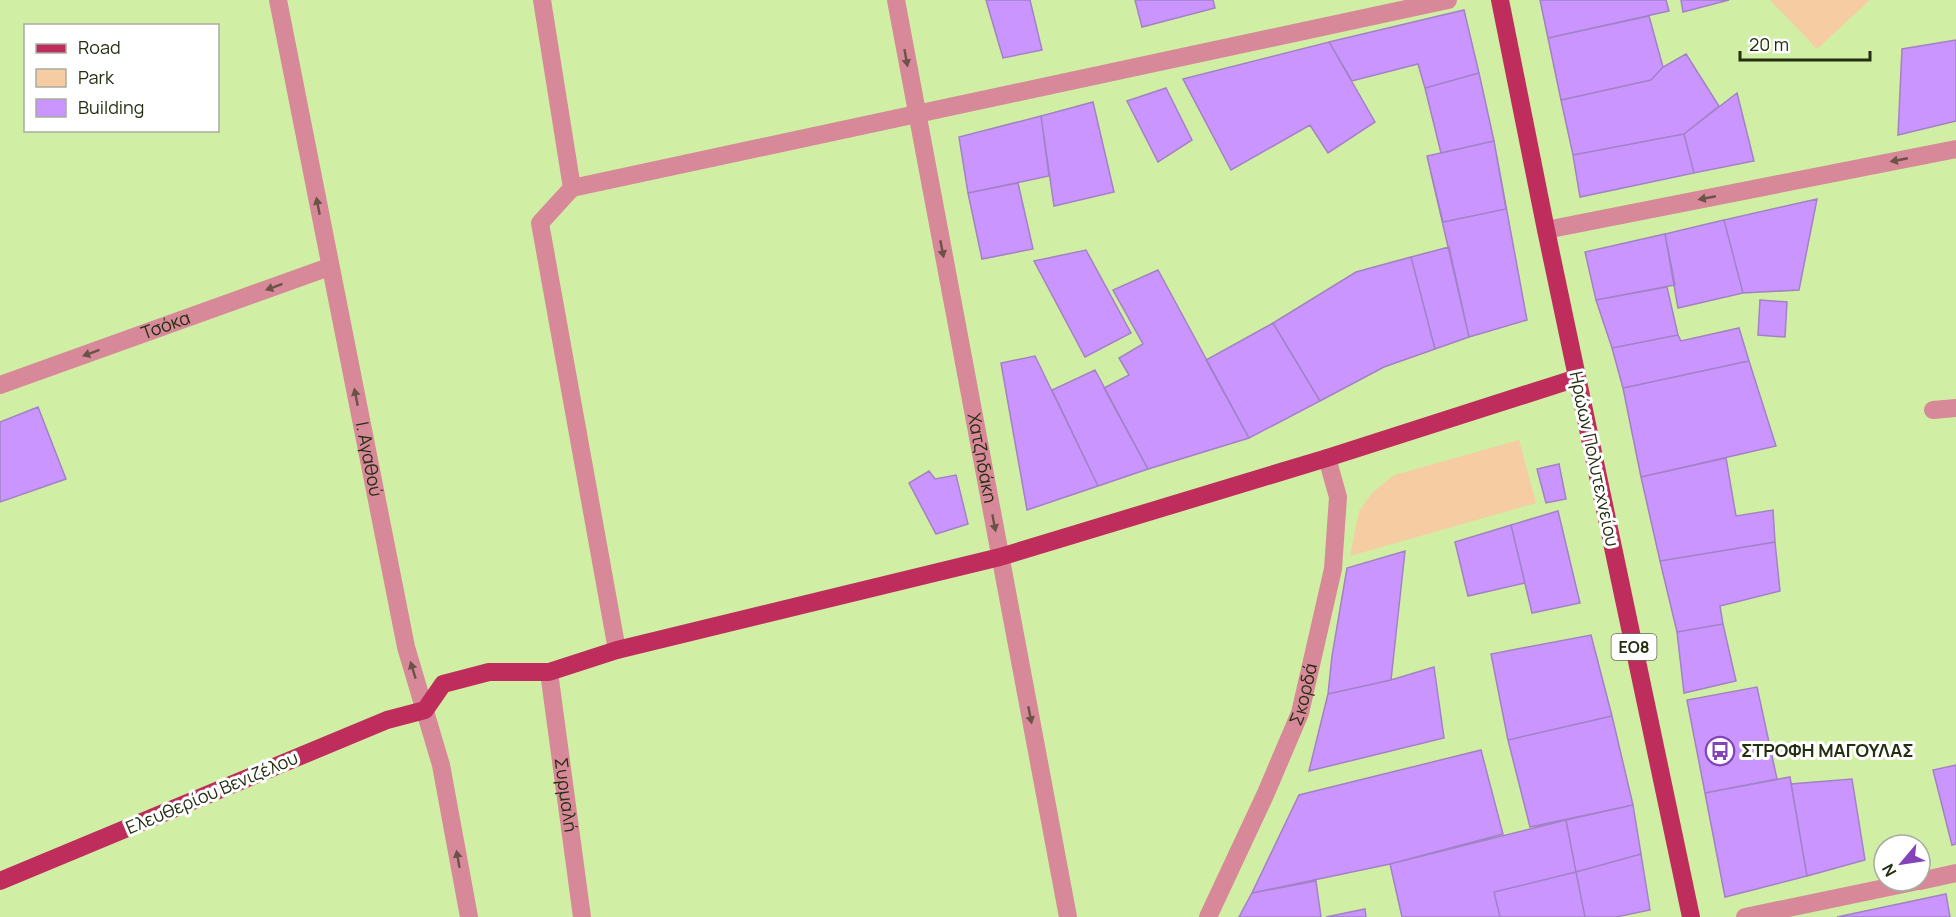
<svg xmlns="http://www.w3.org/2000/svg" width="1956" height="917" viewBox="0 0 1956 917" font-family="Manrope,sans-serif">
<rect width="100%" height="100%" fill="#d0efa4"/>
<path fill="#f6cca3" d="M1770,0H1870L1817,49Z
M1519,440L1536,503L1350,556L1359,511L1372,493L1394,475Z"/>
<path fill="#cb95ff" stroke="#a381c5" stroke-width="1.5" d="M986,0H1030L1042,50L1003,58Z
M1135,0H1213L1215,8L1142,27Z
M1540,0H1666L1669,11L1548,38Z
M1681,0H1729L1683,12Z
M1464,10L1479,73L1425,88L1418,64L1352,81L1329,42Z
M1649,16L1663,67L1651,80L1561,100L1548,38Z
M1956,40V121L1898,135L1902,49Z
M1329,42L1375,122L1328,153L1310,125L1231,170L1183,79Z
M1686,54L1719,106L1684,134L1573,155L1561,100L1651,80L1663,67Z
M1479,73L1494,141L1441,153L1425,88Z
M1166,88L1192,140L1158,162L1127,101Z
M1737,93L1754,161L1694,173L1684,134Z
M1093,102L1114,192L1054,206L1041,116Z
M1041,116L1049,176L968,193L959,137Z
M1684,134L1694,173L1580,197L1573,155Z
M1494,141L1527,320L1469,337L1427,156Z
M1494,141L1506,209L1443,222L1427,156Z
M1018,183L1033,249L982,259L968,193Z
M1817,199L1799,290L1743,293L1724,220Z
M1724,220L1743,293L1678,308L1665,234Z
M1665,234L1675,285L1596,300L1585,252Z
M1449,247L1469,337L1435,349L1411,257Z
M1086,250L1131,333L1085,357L1034,261Z
M1411,257L1435,349L1384,367L1320,401L1273,323L1356,272Z
M1158,270L1249,438L1148,469L1104,388L1129,375L1119,358L1143,344L1113,290Z
M1667,287L1678,335L1612,348L1596,300Z
M1760,300L1787,302L1785,337L1758,335Z
M1273,323L1320,401L1249,438L1206,360Z
M1739,328L1749,361L1623,388L1612,348L1678,335L1681,341Z
M1035,356L1098,486L1027,510L1001,363Z
M1749,361L1776,446L1641,477L1623,388Z
M1095,370L1148,469L1098,486L1052,390Z
M38,407L66,479L0,502V422Z
M1726,458L1736,516L1773,510L1775,542L1660,561L1641,477Z
M1559,464L1566,499L1546,503L1537,469Z
M929,471L935,479L956,475L968,524L936,534L909,483Z
M1558,511L1580,603L1532,613L1511,525Z
M1511,525L1525,583L1468,596L1455,542Z
M1775,542L1780,591L1720,606L1723,624L1677,632L1660,561Z
M1405,551L1391,680L1328,694L1332,656L1347,568Z
M1723,624L1736,681L1684,693L1677,632Z
M1591,635L1612,716L1508,740L1491,654Z
M1434,667L1444,738L1309,771L1328,694L1391,680Z
M1757,687L1777,779L1705,793L1687,700Z
M1612,716L1633,805L1530,827L1508,740Z
M1481,750L1503,834L1390,864L1252,893L1299,795Z
M1956,765V844L1952,845L1933,770Z
M1790,777L1807,876L1725,897L1705,793Z
M1852,779L1865,860L1807,876L1791,784Z
M1633,805L1641,854L1576,872L1566,820Z
M1566,820L1576,872L1494,892L1500,917H1402L1390,864Z
M1641,854L1650,910L1616,917H1585L1576,872Z
M1576,872L1585,917H1500L1494,892Z
M1316,881L1321,917H1239L1252,893Z
M1946,894L1950,917H1837Z
M1365,909L1366,917H1326Z"/>
<g fill="none" stroke-linecap="round" stroke-linejoin="round">
<g stroke="#d78999" stroke-width="18">
<path id="s1" d="M278,0L406,647L441,765L469,917"/>
<path d="M542,0L572,188L540,223L617,650"/>
<path id="s2" d="M896,0L1068,917"/>
<path d="M572,188L1448,0"/>
<path d="M1546,230L1956,149"/>
<path id="s3" d="M0,385L329,267"/>
<path d="M1933,410L1956,408"/>
<path id="s4" d="M549,672L582,917"/>
<path d="M1920,881L1956,873"/>
<path id="s5" d="M1208,917L1266,793L1300,713L1333,569L1338,497L1327,458"/>
<path d="M1745,917L1918,881"/>
</g>
<path stroke="#bf2d5d" stroke-width="18" d="M1500,0L1546,230L1691,917
M0,881L387,720L425,710L443,684L489,672H549L617,650L1000,557L1327,458L1577,378"/>
</g>
<defs><path id="oneway-solid" d="M-6-.8H1V-3.2L6.5 0L1 3.2V.8H-6Z" transform="scale(1.5)"/></defs>
<g fill="#6c5347">
<use href="#oneway-solid" transform="translate(906 58) rotate(80)"/>
<use href="#oneway-solid" transform="translate(1899 160) rotate(169)"/>
<use href="#oneway-solid" transform="translate(1707 198) rotate(169)"/>
<use href="#oneway-solid" transform="translate(318 206) rotate(-101)"/>
<use href="#oneway-solid" transform="translate(942 249) rotate(79)"/>
<use href="#oneway-solid" transform="translate(274 287) rotate(160)"/>
<use href="#oneway-solid" transform="translate(91 353) rotate(160)"/>
<use href="#oneway-solid" transform="translate(356 397) rotate(-101)"/>
<use href="#oneway-solid" transform="translate(994 523) rotate(79)"/>
<use href="#oneway-solid" transform="translate(413 670) rotate(-107)"/>
<use href="#oneway-solid" transform="translate(1030 715) rotate(79)"/>
<use href="#oneway-solid" transform="translate(458 859) rotate(-100)"/>
</g>
<defs>
<g id="bus-ring" transform="scale(1.5)"><circle r="9.5" fill="#fff" stroke="#8443b8" stroke-width="1.5"/><path d="M-5-6H5V4H4V6H2V4H-2V6H-4V4H-5ZM-3.5-4V0h7V-4ZM-3.5 1.2v1.5H-2V1.2ZM2 1.2v1.5H3.5V1.2Z" fill="#8443b8"/></g>
</defs>
<g fill-rule="evenodd">
<use href="#bus-ring" x="1720" y="751"/>
</g>
<g text-anchor="middle" stroke-width="6" stroke-linejoin="round" paint-order="stroke">
<rect fill="#fff" stroke="#666d58" stroke-width="1.5" x="1611.5" y="634" width="45" height="26" rx="4.5"/>
<g font-size="16" font-weight="bold" fill="#242f11">
<text x="1634" y="653">ΕΟ8</text>
</g>
<g font-size="18" fill="#242f11" stroke="#fff">
<text dy="6" stroke="none"><textPath href="#s3" startOffset="176">Τσόκα</textPath></text>
<text dy="6" stroke="none"><textPath href="#s2" startOffset="466">Χατζηδάκη</textPath></text>
<text transform="translate(1594 459) rotate(78)" y="6">Ηρώων Πολυτεχνείου</text>
<text dy="6" stroke="none"><textPath href="#s1" startOffset="468">Ι. Αγαθού</textPath></text>
<text dy="6" stroke="none"><textPath href="#s5" startOffset="243">Σκορδά</textPath></text>
<text transform="translate(212 793) rotate(-23)" y="6">Ελευθερίου Βενιζέλου</text>
<text dy="6" stroke="none"><textPath href="#s4" startOffset="124">Συρμαλή</textPath></text>
</g>
<g font-size="18" font-weight="bold" fill="#242f11" stroke="#fff" text-anchor="start">
<text x="1741" y="757">ΣΤΡΟΦΗ ΜΑΓΟΥΛΑΣ</text>
</g>
</g>
<rect x="24" y="24" width="195" height="108" fill="#ffffff" stroke="#a7aca0" stroke-width="1.5"/>
<rect x="36" y="44" width="30" height="9" fill="#bf2d5d" stroke="#a7aca0" stroke-width="1.5"/>
<text x="78" y="54" font-size="18" fill="#242f11">Road</text>
<rect x="36" y="69" width="30" height="18" fill="#f6cca3" stroke="#a7aca0" stroke-width="1.5"/>
<text x="78" y="84" font-size="18" fill="#242f11">Park</text>
<rect x="36" y="99" width="30" height="18" fill="#cb95ff" stroke="#a7aca0" stroke-width="1.5"/>
<text x="78" y="114" font-size="18" fill="#242f11">Building</text>
<g transform="translate(1902 863) rotate(241)"><circle r="28" fill="#ffffff" stroke="#a7aca0" stroke-width="1.5"/>
<path d="M0-4.5L10 22L0 15L-10 22Z" fill="#8443b8"/>
<text y="-9" font-size="16" font-weight="bold" text-anchor="middle" fill="#242f11">N</text>
</g>
<path d="M1740 51v9h130v-9" fill="none" stroke="#242f11" stroke-width="3"/>
<text x="1749" y="51" font-size="18" fill="#242f11" stroke="#ffffff" stroke-width="4.5" paint-order="stroke">20 m</text>
</svg>
